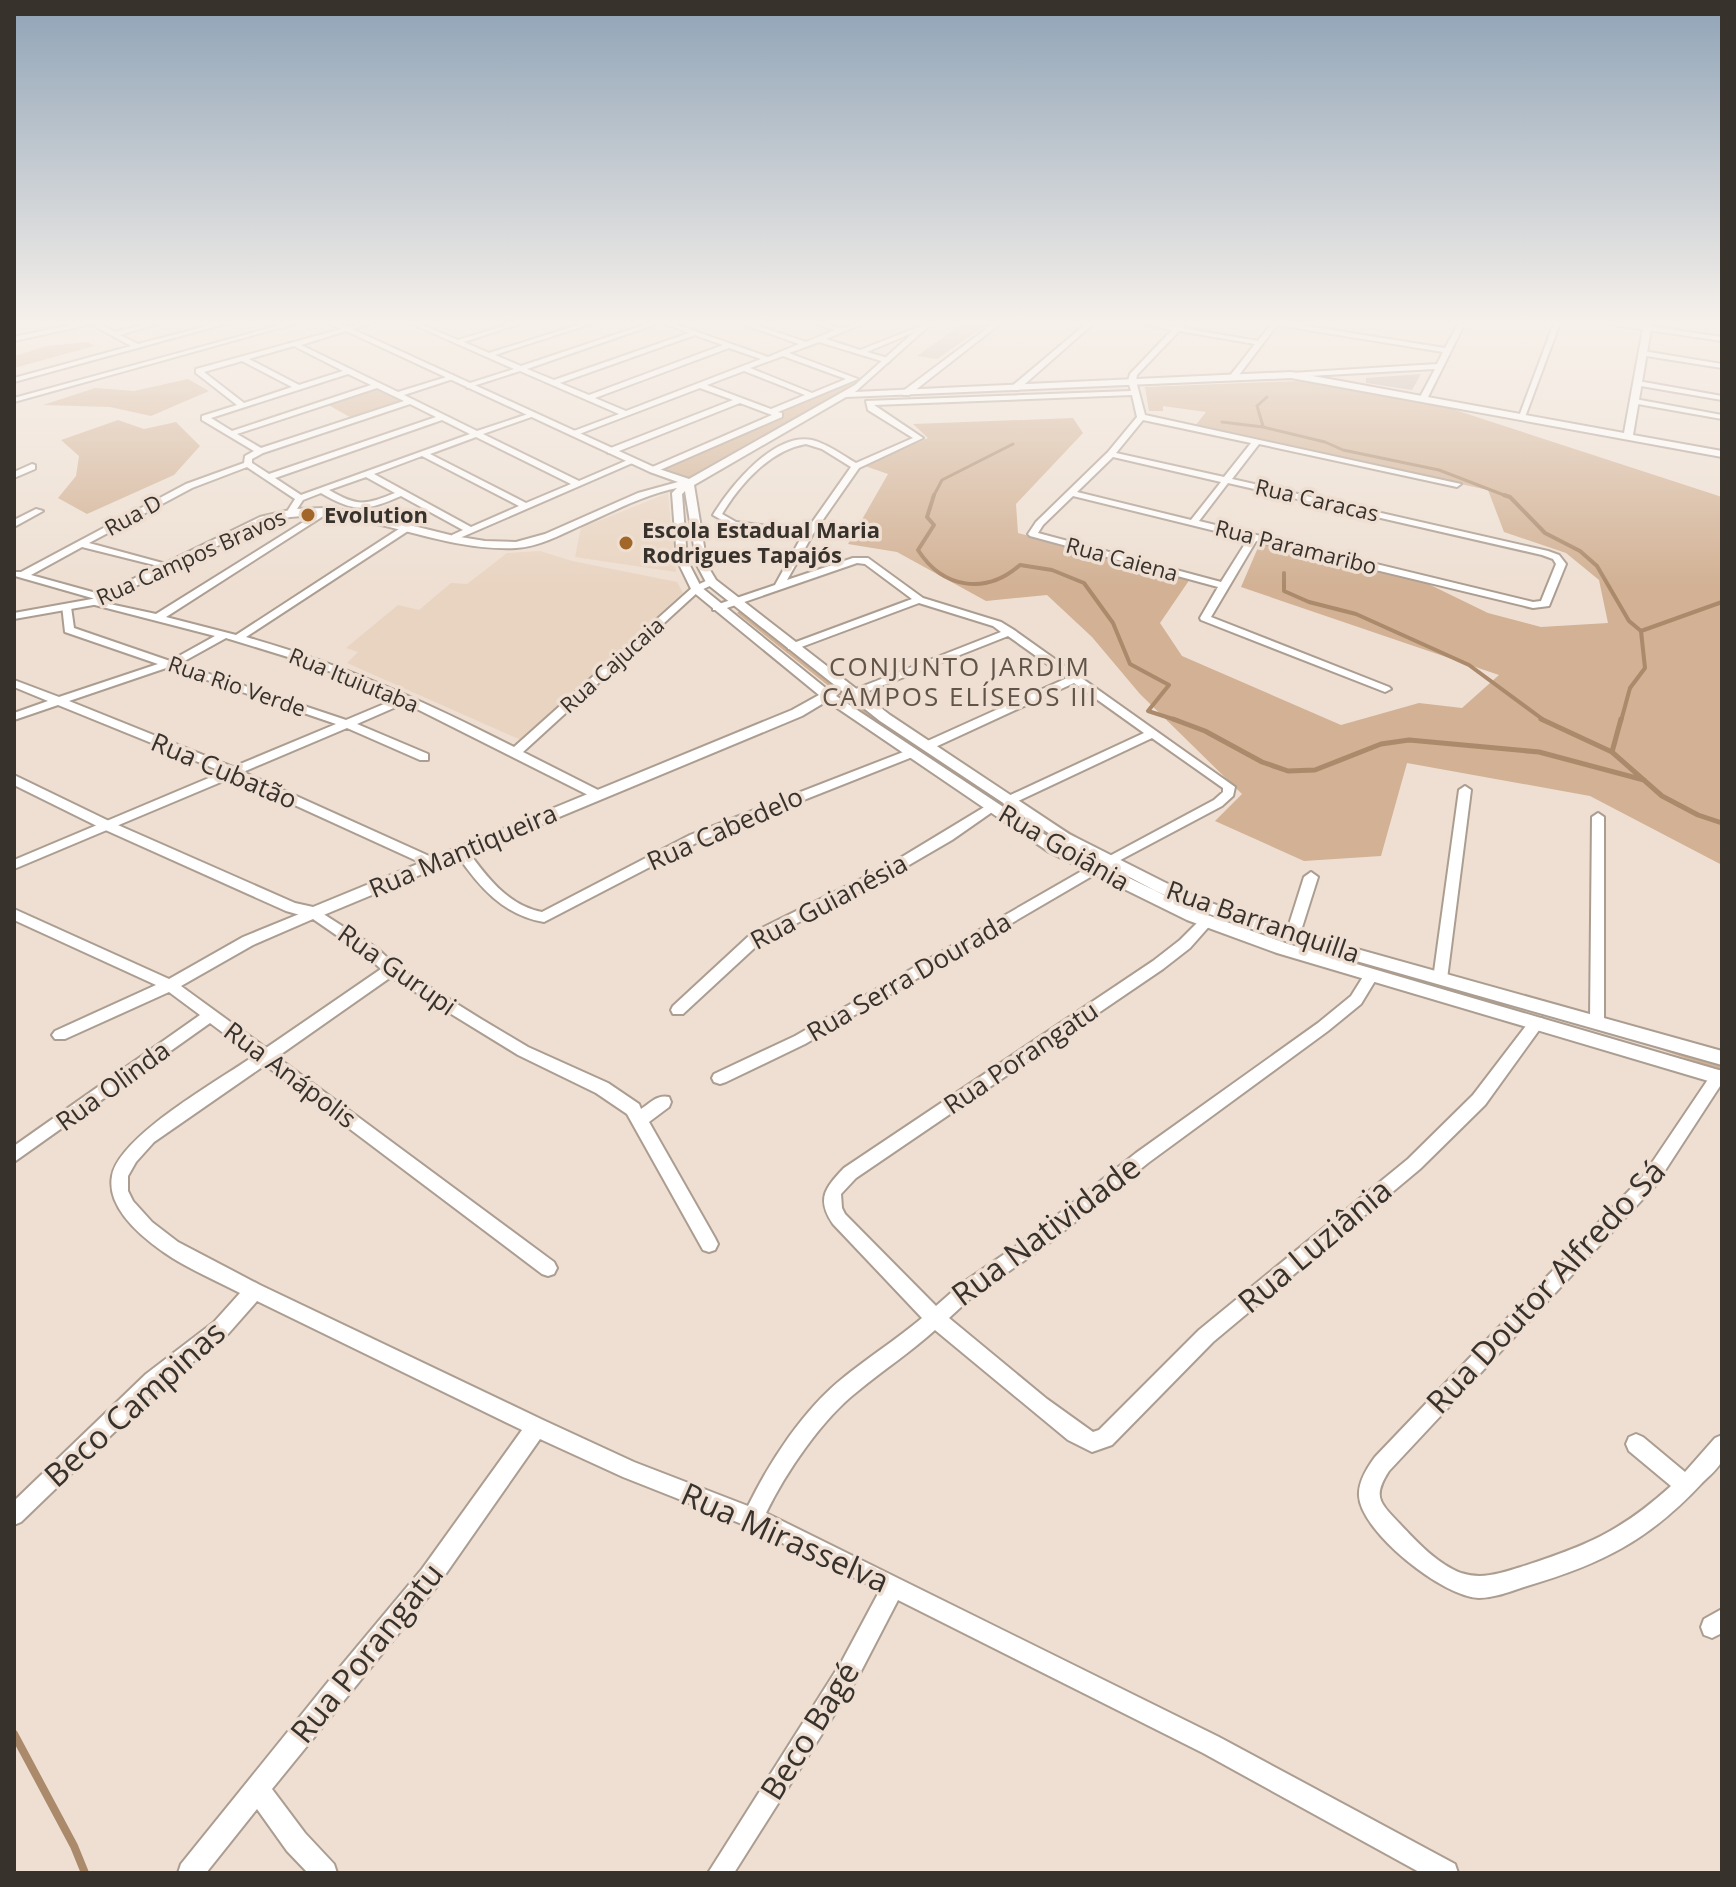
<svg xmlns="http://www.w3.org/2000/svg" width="1736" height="1887" viewBox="0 0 1736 1887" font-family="'Open Sans',sans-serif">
<rect width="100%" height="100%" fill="#eedfd2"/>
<path fill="#e9d4c1" d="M668,493L676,572L575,557L581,528Z
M540,551L572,561L677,582L683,593L521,740L347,663L358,652L346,648L398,605L419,610L451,583L467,584L507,553Z"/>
<path fill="#d2b194" d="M87,342L94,346L14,368V356L47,346Z
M188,379L209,391L151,416L110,407L43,405L95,388L134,391Z
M851,381L857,383L682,483L658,471L780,416L773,413Z
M1300,381L1446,407L1722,497V865L1590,796L1407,763L1381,856L1304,861L1215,821L1242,794L1140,694L1092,637L1047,595L986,601L897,552L848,544L888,474L865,466L928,438L913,424L1073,418L1083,433L1016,504L1018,533L1190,579L1160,623L1182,656L1341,725L1419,703L1462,708L1499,675L1241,587L1260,543L1420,580L1488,613L1541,627L1608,623L1599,580L1566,553L1504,532L1488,490L1195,426L1206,412L1163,406V411H1149L1145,387Z
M377,385L410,402L355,420L325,403Z
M118,420L144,429L176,422L200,446L174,475L87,514L58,498L76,476L79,456L61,440Z
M742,609L856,701L1126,866L1222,914L1604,1022L1722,1066V1071L1580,1021L1385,973L1220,919L1122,872L924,755L850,703L737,613Z"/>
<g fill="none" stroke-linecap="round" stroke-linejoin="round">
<path stroke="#ab896b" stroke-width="3" d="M1222,422L1263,427L1325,442L1343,450L1439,470L1509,497
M1263,426L1257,406L1267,397
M933,497L942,480L1013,444"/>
<path stroke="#ab896b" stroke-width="4" d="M934,495L927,517L934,525L918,550C943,589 986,595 1020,565L1052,570L1084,583L1113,623L1130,664L1169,685L1148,711L1179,721
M1504,495L1510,497L1545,533L1580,551L1597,566L1629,621L1641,631L1645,668L1630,688L1621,721
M1284,573V591L1309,602L1356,614L1469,665L1545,721
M1641,631L1722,602"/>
<path stroke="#ab896b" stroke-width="5" d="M1173,719L1205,731L1262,762L1288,771L1315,770L1381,744L1409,740L1539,752L1644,780
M1541,719L1612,752L1662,796L1698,815L1722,823
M1612,752L1621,719"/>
<path stroke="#ab896b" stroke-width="8" d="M14,1734L74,1846L85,1873"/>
</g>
<path fill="#c4b5a8" d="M963,323H989L937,359L917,356Z
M1421,374L1412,390L1366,383V378Z"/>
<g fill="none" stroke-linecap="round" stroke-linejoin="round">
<g stroke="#ac9d91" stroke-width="4">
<path id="minor" d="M80,323H98L115,332L149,323H159L120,335L138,344L219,323H228L14,382V378L131,346L91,324L14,341V337Z
M288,323H297L14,402V398Z
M363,323H372L301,345L398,392L453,375V379L404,395L477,431L534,412V416L483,434L579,481L630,459L637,461L455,540L452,539V535L463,530L401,496C366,511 355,513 321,493L303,500L295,512H289L288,510L295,499L247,467L192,488L89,543L170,565V569L82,547L31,575L107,596V600H99L15,576V572H21L186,484L244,463L245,456L254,451L202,420V416L237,405L196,373V369ZM294,346L343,371L299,385L249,359ZM242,361L292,387L244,403L204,372ZM348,374L371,385L232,431L211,418ZM377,388L404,401L261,448L237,434ZM410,404L436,417L269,474L252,463V459L263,453ZM442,420L470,434L301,495L275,478ZM476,437L571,484L526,503L430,454ZM422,456L519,506L471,527L374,474ZM366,477L395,493C365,505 358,507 329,490Z
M410,323H418L458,340L513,323H522L464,342L489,353L584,323H593L495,355L521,366L650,323H659L527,369L554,380L689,333L664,323H672L768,357L799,344L740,323H749L806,342L835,330L815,323C824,323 835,328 843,328C851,327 856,323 864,323L826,339L860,350L921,326L926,327L867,352L891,359L888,363L819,342L789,353L858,379L778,412L782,413V417L653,473L649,470L650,468L772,415L740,403L614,453H608V449L733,400L700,388L574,436L570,434L571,432L619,414L520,371L467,388V384L514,369ZM695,335L723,345L589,395L560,383ZM729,348L761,359L626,411L595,398ZM783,356L846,379L812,393L750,368ZM744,371L805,395L771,409L707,385Z
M994,323H1001L909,395H903V391Z
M1087,323H1094L1018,390H1012V386Z
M1141,323L1176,326L1180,323H1186L1182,328L1258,341L1272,323H1288L1445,348L1459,323H1465L1427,399L1423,401L1419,399L1435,369L1291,377L1287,375L1291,373L1437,364L1443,352L1277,325L1236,379L1229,377L1255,344L1179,331L1137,375L1136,381L1145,415L1461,484L1457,487L1259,444L1232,479L1548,551L1559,555L1566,564L1549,606L1533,608L1256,541L1211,617L1389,687L1391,689L1385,692L1201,620L1200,618L1218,587L1030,536L1028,534L1036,522L1108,452L1137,417L1132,395L874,405L923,438L859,468L813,534L787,580L853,558H868L923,598L1001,622L1014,630L1235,787L1233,796L1222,806L1109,866L1102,862L1104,859L1214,800L1223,792V788L1152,738L1012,804H1004L1002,801L1004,798L1144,733L1074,683L931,749H923V743L1067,678L1008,636L856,696H848V692L1001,632L993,626L919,603L796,649H788V645L912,599L865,564L857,563L721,610H713V606L775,585L802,536L734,527L713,515C730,487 774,432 812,440C828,444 842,455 856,463L913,438L868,410L866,401L1131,391L1128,381L1130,374L1172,330ZM1143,420L1251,443L1224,477L1116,453ZM806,444L822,449L851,467L806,531L736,522L722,514C740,484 770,450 806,444ZM1113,457L1221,482L1191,520L1077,492ZM1228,483L1542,555L1553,559L1556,564L1541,601L1533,602L1199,521ZM1073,496L1248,539L1221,582L1038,533L1043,525Z
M1554,323H1560L1525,417L1518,419Z
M1611,323H1626L1722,337V341L1614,325Z
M1643,351L1722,364V368L1640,355Z
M1638,381L1722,396V400L1635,385L1634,383Z
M1635,399L1722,415V419L1632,403L1631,401Z
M32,464L35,465V469L14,478V472Z
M36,509L43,511L14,527V520Z
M324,509L331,511L166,617L236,635L405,525H411V529L246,637C340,663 428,703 514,747L693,587L708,580H714V584L699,591L523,752L602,792L604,795L602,798H594L405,703L357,724L428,754V760H420L347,728L243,772L438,860L440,863L438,866H428L233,777L14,869V860L223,772L58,705L14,720V713L48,701L14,687V680L59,697L158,664L65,632L62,605L71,607L74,628L170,661L215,636L91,604V600L156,614ZM226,638L314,665L396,699L346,720L179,664ZM169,667L336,724L233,767L69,701Z
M911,749L917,753L915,756L700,841L544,922C503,915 478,886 456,853L462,849L467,850C486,876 508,906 542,912L690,835Z
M1465,786L1471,790L1447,979L1445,983H1435L1433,979L1459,790Z
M991,803L995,804L997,807L995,810L952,840L897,872L762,941L683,1014H673L671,1010L673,1006L752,933L887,866Z
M1598,813L1604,817V1021L1602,1025H1592L1590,1021L1592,817Z
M1094,864L1101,869L1099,872L805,1044L726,1082L720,1084L714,1082L712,1078L714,1074L795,1036Z
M1311,872L1318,877L1299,937L1292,942L1287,941L1285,937L1304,877Z
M314,908L378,949L396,966L481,1019L528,1047L608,1083L639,1104L641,1109C650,1103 658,1094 669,1097L671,1102L669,1107L649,1122L715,1238L718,1244L715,1250L709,1252L703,1250L627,1114L596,1093L518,1055L391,977L277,1057L554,1262L557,1268L554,1274L548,1276L542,1274L265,1065L154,1142L136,1162L128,1176V1191L133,1201L152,1222L178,1242L260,1285L543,1420L634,1462L748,1506C770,1461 804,1409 843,1378C869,1357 897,1339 922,1318L833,1224C816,1199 825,1188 844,1168L1153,961L1180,940L1201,919L1206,917L1213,922L1190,948L1163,969L856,1178L841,1194L842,1208L845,1214L936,1306L961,1284L1032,1235L1136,1153L1318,1023L1351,996L1366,972H1376L1378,976L1361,1004L1328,1031L1148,1163L1044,1247L973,1296L949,1318L1047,1399L1093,1432L1099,1430L1199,1330L1408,1159L1473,1095L1532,1018H1542L1544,1022L1542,1026L1485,1105L1420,1169L1213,1342L1112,1445L1092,1452L1068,1440L935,1330C911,1352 883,1370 858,1391C822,1419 786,1472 766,1513L1219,1737L1455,1864L1458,1873H1421L1203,1753L898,1600L858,1677L734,1873H708L842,1661L880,1590L747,1526L623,1477L540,1439L438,1585L272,1789L305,1833L334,1864L337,1873H308L287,1851L257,1809L206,1873H178L181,1864L336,1672L422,1569L522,1430L257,1301L228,1334L160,1388L21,1522L14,1525V1501L146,1374L214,1322L240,1293C215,1280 188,1269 165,1253C142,1237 106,1208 112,1176C119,1136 219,1080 254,1056L210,1023L14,1162V1146L200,1015L169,992L65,1039H55L52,1035L55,1031L156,985L14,920V909L169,979L243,937ZM313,919L368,957L381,969L266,1048L181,986L253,945Z
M1718,1070L1722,1071V1083L1655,1186L1389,1471C1372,1497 1380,1503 1399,1523C1416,1541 1437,1564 1461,1573C1482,1580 1501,1573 1521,1567C1585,1546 1619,1533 1671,1486L1629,1451L1626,1444L1629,1437L1636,1434L1643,1437L1685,1472L1715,1438L1722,1435C1722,1442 1724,1453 1722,1460C1720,1467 1708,1477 1702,1483C1649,1540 1602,1564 1527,1586C1511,1591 1495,1598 1479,1598C1443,1597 1361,1532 1359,1496C1358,1482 1367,1468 1375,1457L1643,1176L1713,1072Z
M1722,1609V1633L1712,1638L1704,1635L1701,1627L1704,1619Z"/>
</g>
<g stroke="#ac9d91" stroke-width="4">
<path id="tertiary" d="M329,323H339L656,468L689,479L855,385L924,323H932L855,392L1291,372L1624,433L1644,323H1652L1633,435L1722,451V457L1291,378L846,397L694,485L707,565L716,580L890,715L1069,834L1164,882L1205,901L1296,932L1722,1051V1065L1286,941L1195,909L1154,890L1059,840L880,721L707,584L697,565L685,491L682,494L687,560L701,587L828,690L838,689L840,692L836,696L1059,844L1199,912L1288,944L1722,1071V1085L1277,953L1187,920L1049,852L827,701L802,716L314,919L286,911L101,828L14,785V775L111,822L295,903L313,907L792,710L819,695L692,591L677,560L672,493L677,488C643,495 612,512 580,526C560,535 538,547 516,548C428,552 358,499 268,521L99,604L14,619V613L92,599L260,517L294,509L325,508L357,512L454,536L485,541L516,542L545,534L638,493L678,482L650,472Z"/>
</g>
<use href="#minor" fill="#fff" fill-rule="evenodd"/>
<use href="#tertiary" fill="#fff" fill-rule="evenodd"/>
</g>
<linearGradient id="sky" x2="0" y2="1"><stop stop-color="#8fa3b6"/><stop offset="0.55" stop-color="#f7f1eb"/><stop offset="1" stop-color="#f7f1eb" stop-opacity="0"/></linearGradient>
<rect width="1736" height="587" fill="url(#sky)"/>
<g fill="#a26628" stroke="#eedfd2" stroke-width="3">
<circle cx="308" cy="515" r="8"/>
<circle cx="626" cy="543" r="8"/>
</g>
<g text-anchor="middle" stroke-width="7" stroke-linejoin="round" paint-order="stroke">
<g font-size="22" fill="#38322d" stroke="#eedfd2">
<text transform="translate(1317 500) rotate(13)" y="8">Rua Caracas</text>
<text transform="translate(133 515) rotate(-29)" y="8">Rua D</text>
<text transform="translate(1296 547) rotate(14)" y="8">Rua Paramaribo</text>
<text transform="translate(191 557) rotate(-24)" y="8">Rua Campos Bravos</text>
<text transform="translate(1122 559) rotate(15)" y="8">Rua Caiena</text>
<text transform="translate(612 665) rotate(-42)" y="8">Rua Cajucaia</text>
<text transform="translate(354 680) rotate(22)" y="8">Rua Ituiutaba</text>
<text transform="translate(237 686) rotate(19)" y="8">Rua Rio Verde</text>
</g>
<g font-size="22" font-weight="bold" fill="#38322d" stroke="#eedfd2" text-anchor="start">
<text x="324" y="523">Evolution</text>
<text x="642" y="538">Escola Estadual Maria<tspan x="642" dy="25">Rodrigues Tapajós</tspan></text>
</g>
<g font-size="26" letter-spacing="2" fill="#615449" stroke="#eedfd2">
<text x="960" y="676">CONJUNTO JARDIM<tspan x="960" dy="30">CAMPOS ELÍSEOS III</tspan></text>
</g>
<g font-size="26" fill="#38322d" stroke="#eedfd2">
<text transform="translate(224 771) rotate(23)" y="9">Rua Cubatão</text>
<text transform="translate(725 829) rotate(-24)" y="9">Rua Cabedelo</text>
<text transform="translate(1064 848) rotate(30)" y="9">Rua Goiânia</text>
<text transform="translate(463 851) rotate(-23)" y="9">Rua Mantiqueira</text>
<text transform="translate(829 902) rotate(-28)" y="9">Rua Guianésia</text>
<text transform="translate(1263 922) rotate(19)" y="9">Rua Barranquilla</text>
<text transform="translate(397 970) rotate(35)" y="9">Rua Gurupi</text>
<text transform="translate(909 977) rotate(-30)" y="9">Rua Serra Dourada</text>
<text transform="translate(1021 1058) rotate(-34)" y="9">Rua Porangatu</text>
<text transform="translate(290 1075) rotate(37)" y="9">Rua Anápolis</text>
<text transform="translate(113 1086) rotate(-36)" y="9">Rua Olinda</text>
</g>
<g font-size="32" fill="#38322d" stroke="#eedfd2">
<text transform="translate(1046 1231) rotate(-37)" y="11">Rua Natividade</text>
<text transform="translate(1315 1246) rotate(-40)" y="11">Rua Luziânia</text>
<text transform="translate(1546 1287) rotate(-47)" y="11">Rua Doutor Alfredo Sá</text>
<text transform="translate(135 1404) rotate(-42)" y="11">Beco Campinas</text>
<text transform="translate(785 1538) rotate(24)" y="11">Rua Mirasselva</text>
<text transform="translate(367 1653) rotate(-51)" y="11">Rua Porangatu</text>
<text transform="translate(810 1731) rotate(-58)" y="11">Beco Bagé</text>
</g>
</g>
<rect width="1736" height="1887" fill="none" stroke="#38322d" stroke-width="32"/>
</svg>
